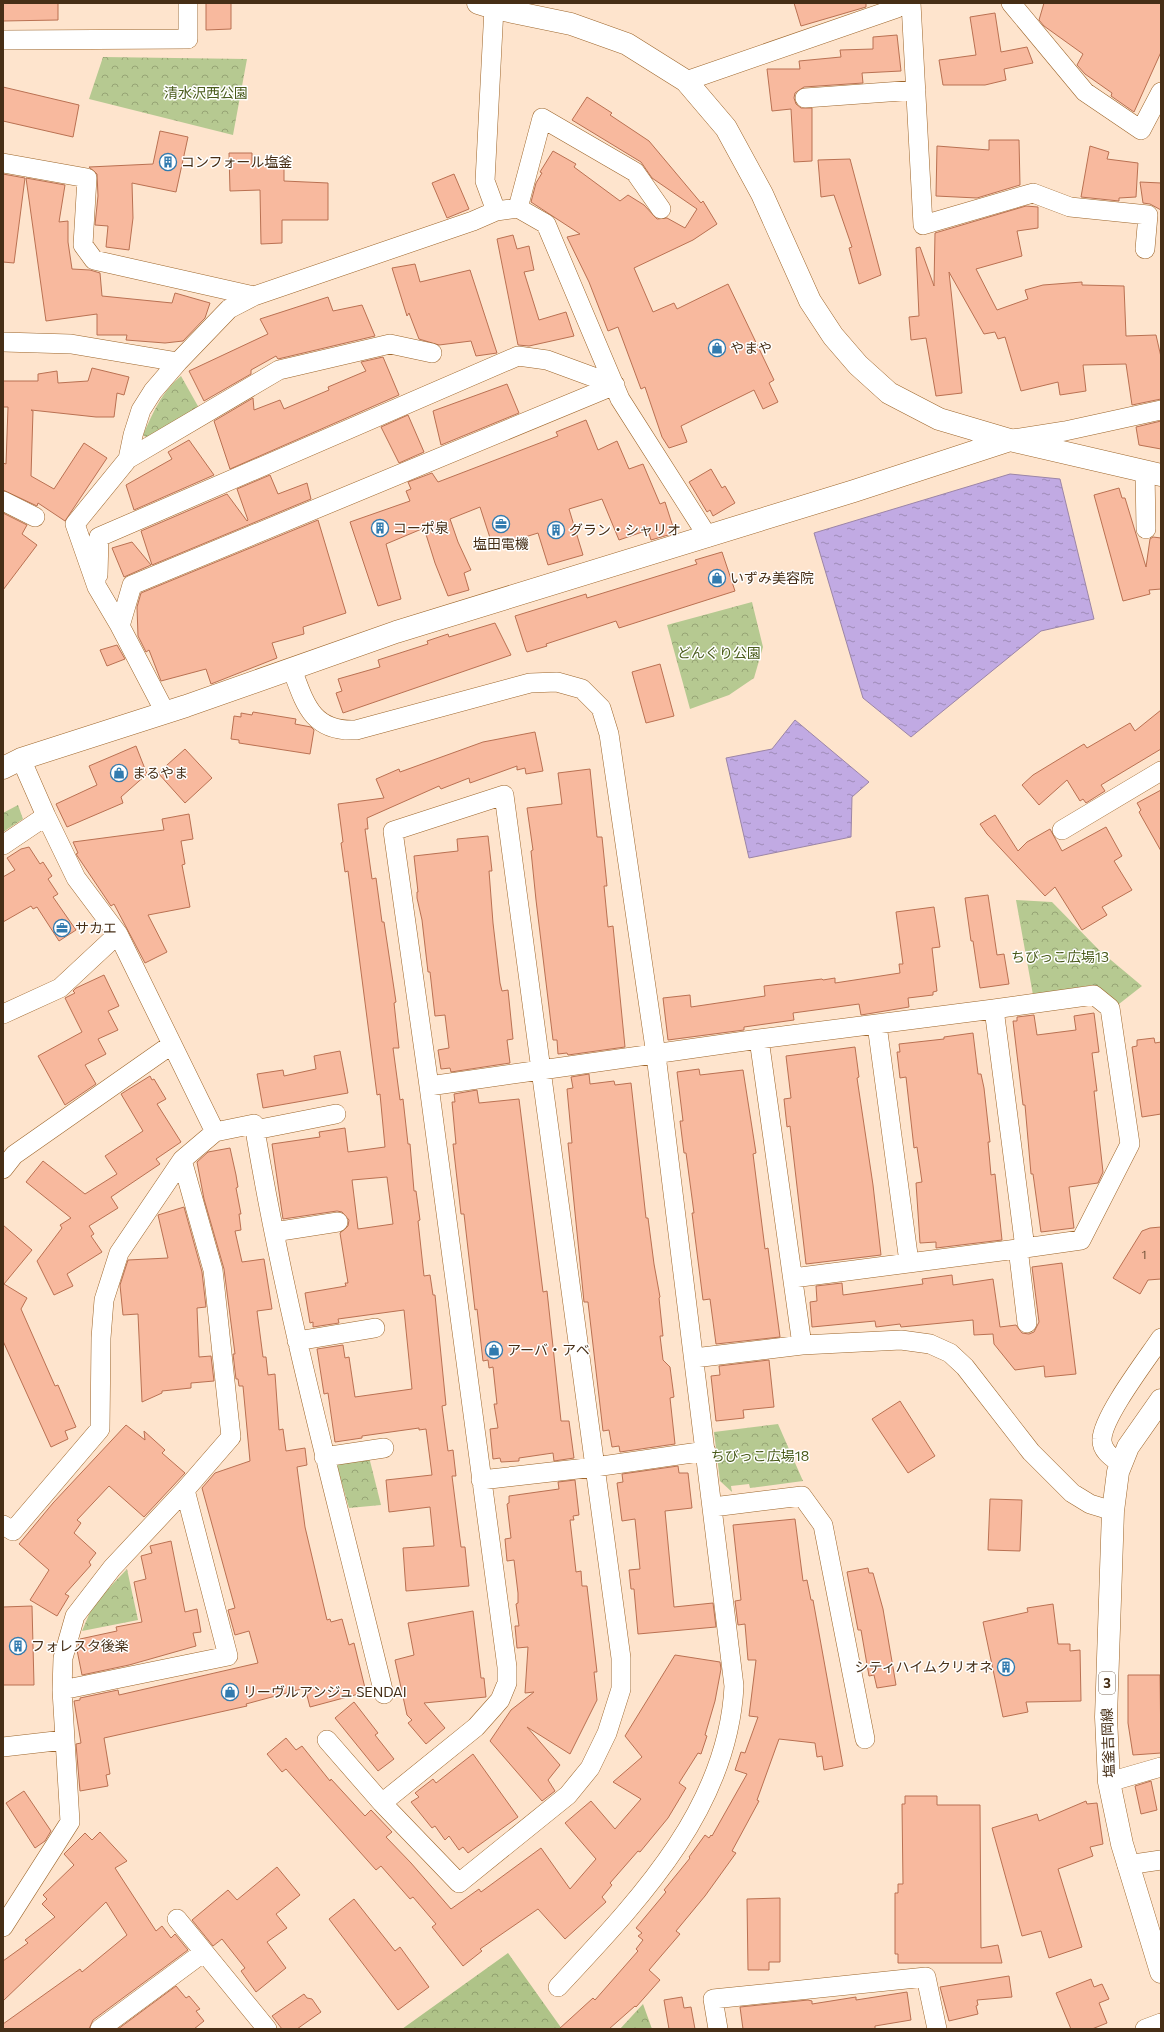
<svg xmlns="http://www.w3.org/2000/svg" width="1164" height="2032" viewBox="0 0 1164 2032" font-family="Commissioner,'Noto Sans JP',sans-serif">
<defs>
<pattern id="forest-crowns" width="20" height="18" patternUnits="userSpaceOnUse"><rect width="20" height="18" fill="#afc388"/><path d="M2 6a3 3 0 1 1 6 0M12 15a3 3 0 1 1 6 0" fill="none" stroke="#909f6e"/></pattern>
<pattern id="park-crowns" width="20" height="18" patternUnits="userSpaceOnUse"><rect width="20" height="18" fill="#b6c991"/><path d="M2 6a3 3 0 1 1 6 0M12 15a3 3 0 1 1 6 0" fill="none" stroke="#96a475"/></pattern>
<pattern id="water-ripples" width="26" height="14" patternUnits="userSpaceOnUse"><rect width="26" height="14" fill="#c1aae3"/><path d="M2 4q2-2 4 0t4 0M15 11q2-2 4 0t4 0" fill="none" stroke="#9f8bb7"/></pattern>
</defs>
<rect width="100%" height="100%" fill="#fee4cd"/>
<path fill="url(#forest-crowns)" d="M508,1953L562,2029H402Z
M643,2004L652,2029H620Z"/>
<path fill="url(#park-crowns)" d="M103,57L247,59L233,135L89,99Z
M181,376L199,408L150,440L143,435C153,413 162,391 181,376Z
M752,602L763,647L754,678L729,695L690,709L667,625Z
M18,805L23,819L3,832V813Z
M1016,900L1052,902L1099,950L1142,986L1119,1004L1093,985L1033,995Z
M778,1424L803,1481L750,1488L749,1484L731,1486L732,1492L720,1481L714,1432Z
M369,1457L381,1505L349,1508L336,1463Z
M127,1569L138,1620L82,1631L93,1605Z"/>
<path fill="url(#water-ripples)" stroke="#9c85a6" d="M1010,474L1060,479L1094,619L1041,631L911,737L863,698L814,533Z
M795,720L869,782L852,797L851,837L749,858L726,758L772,749Z"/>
<path fill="#f8b99e" stroke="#ba7152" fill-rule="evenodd" d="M3,3H58V20L3,21Z
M206,3H231V29L206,30Z
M794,3H866V7L801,26Z
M1044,3H1161V52L1134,112L1111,96L1112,93L1085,74L1077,65L1083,54L1044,26L1039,20Z
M995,13L1001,52L1027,47L1033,63L1004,69L1006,80L985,85H943L939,60L976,55L970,17Z
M897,35L901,71L862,73L863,83L804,87L795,93L794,98L796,104L801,108H812V161L794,162L791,109L772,111L767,69H800L799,61L841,57L840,50L873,49V37Z
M3,87L79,105L73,137L3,121Z
M587,97L612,113L610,115L649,141L701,203L703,201L717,224L693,240L634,268L653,312L674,303L677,309L728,284L774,380L769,383L778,402L763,409L754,390L681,426L687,442L669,448L662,437L645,387L641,389L618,327L608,331L589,282L567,237L580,234L531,202L536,183L542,173L540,172L553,151L576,164L574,167L620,201L628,195L644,205L657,219L667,218L685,228L697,209L652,178L641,162L572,120Z
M160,131L188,137L176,192L132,183L133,218L129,250L106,247L108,226L95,225L98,196L97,174L89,167L153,164Z
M989,140H1019L1020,185L977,198L936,196L937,146L989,150Z
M1090,146L1109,152L1107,159L1138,163L1136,197L1119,198V201L1081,197Z
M229,153H252V166L284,165V181L328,183V220H282V243L261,244L260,190L230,191Z
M850,159L881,275L859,284L849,248L852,247L834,195L821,197L818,160Z
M3,174L25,178L14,263L3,262Z
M454,174L469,209L447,218L432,183Z
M26,178L65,185L59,222L68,221V242L72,269L90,270L100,273L102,296L172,303L175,293L210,303L205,318L183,341L165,343L126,340L127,335H97V314L46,321Z
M1140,182L1161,183V210L1150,204L1143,203Z
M1026,206L1038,207V228L1017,231L1022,256L976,269L997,310L1028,299L1025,290L1043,285L1082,282V285L1124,286L1126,336L1156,335L1161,357V399L1132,405L1126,364L1083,365L1086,391L1060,395L1058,382L1021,391L1005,337L998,339L995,332L984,334L949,272L962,393L936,396L926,338L911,340L909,317L919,316L916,248L920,247L934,286L935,233Z
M513,235L517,249L529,246L534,270L524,272L539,320L566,312L574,336L529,346L518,345L497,239Z
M415,264L420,282L470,270L497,353L476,356L471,341L439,345L419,339L409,313L407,316L392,268Z
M328,297L333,311L362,305L375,336L278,359L276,356L251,370V374L204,401L189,371L268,334L260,319Z
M383,357L399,395L230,469L214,421L253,398L254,410L280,400L284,409L329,390L328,387L366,371L361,362Z
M92,368L129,377L124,395L117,393L114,417H96L31,410L33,411L31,476L54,489L84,443L107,458L65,521L38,503L37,506L3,490V463L6,464L8,407H3V381H38V374L57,371L58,383L88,381Z
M507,384L519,413L441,445L433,411Z
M408,415L424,452L399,463L381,427Z
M586,420L598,450L617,441L629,469L643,464L660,504L665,502L675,533L651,540L648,530L619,540L602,499L569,509L583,555L548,565L538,533L493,547L480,507L450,519L458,542L471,570L464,573L469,590L448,596L435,563L424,528L386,544L401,599L378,606L350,522L410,501L406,491L411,489L408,482L432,473L438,482L558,436L556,432Z
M1161,421V449L1139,445L1136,427Z
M189,440L214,475L134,510L126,485L172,459L168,452Z
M711,469L722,488L725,486L735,503L713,516L710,510L707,512L689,482Z
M270,475L278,494L307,483L311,499L152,565L141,531L227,494L247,521L248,520L237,489Z
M1119,488L1122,498H1125L1146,567L1150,539L1153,537L1161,538V589L1149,590L1150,594L1123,601L1094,495Z
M3,513L27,525L22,534L37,545L3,590Z
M318,520L346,613L303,627L304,634L272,643L277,658L211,684L206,669L161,681L149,650L146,652L138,636L137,607L141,593Z
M132,542L151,565L124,577L112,548Z
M722,552L735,591L619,628L616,621L546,644L547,646L527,652L526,650L515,616L586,594L587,598L697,564L695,560Z
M495,623L511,655L343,713L336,693L342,691L338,679L380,667L378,660L428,644L427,641L448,634L449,637Z
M117,645L125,659L107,666L100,650Z
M660,664L674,716L646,723L632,672Z
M1161,710V749L1101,785L1105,791L1086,803L1083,799L1080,801L1067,780L1039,805L1022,785L1033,775L1084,744L1087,748L1130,723L1135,731Z
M253,712L296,719L295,724L311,727L314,730L310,754L239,743V740L231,739L234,716L241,717V713L252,715Z
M535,732L543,771L526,774L525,768L517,770V766L470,783L469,778L441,789L439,786L367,818L368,829H365L372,879L376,878L382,922H384L396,1002L394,1003L399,1048H393L400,1100L403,1099L408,1144H410L414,1191H416L420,1220L418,1221L424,1276L430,1275L433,1295H435L446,1405L442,1406L448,1451L453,1450L456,1476H452L461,1547H465L469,1586L406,1591L403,1548L434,1546L430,1507L389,1512L386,1480L432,1475L426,1429L419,1430V1428L362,1436V1438L335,1442L328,1393L324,1394L317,1349L343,1345L345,1358L349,1357L355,1397L412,1389L404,1310L338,1319L339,1323L313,1327V1322L310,1323L305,1293L346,1286L345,1283H348L340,1233L348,1226L349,1220L342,1212L337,1211L283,1219L272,1144L320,1137L319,1132L345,1128L348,1152L385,1147L380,1094L377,1095L348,871L345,872L341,843L343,842L338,804L384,798L376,779L399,769L400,772L483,742ZM387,1177L393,1224L358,1229L352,1180Z
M136,746L147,774L121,797L123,803L67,827L56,804L97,785L89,766Z
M185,749L212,778L185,803L158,773Z
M590,769L597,837H602L607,886H604L608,927L613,926L625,1047L568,1055L567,1053L558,1054L557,1040H553L536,900L531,851L533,850L527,808L562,804L558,773Z
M1161,790V851L1139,812L1141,810L1137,803Z
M189,814L193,839L181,841L185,864L182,865L190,907L148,915L167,952L145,963L114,904L111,906L76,854L78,853L73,842L164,830L162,819Z
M995,815L1018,851L1027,842L1050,829L1062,851L1106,827L1122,856L1114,861L1132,890L1102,907L1107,915L1082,930L1055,887L1045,896L987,834L980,824Z
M488,836L492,871H489L493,923L500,983L502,991L508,990L513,1039L507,1040L510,1063L451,1072L450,1068L441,1069L438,1050L449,1048L445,1015L435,1016L430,972H428L422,920L417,898V892H418L414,856L458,851L457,839Z
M29,847L40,864L43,862L52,876L48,879L58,894L53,897L76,930L59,941L37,907L33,909L31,906L3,922V877L15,870L7,858L21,849Z
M988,895L997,955L1004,954L1009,984L980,988L973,941H971L965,898Z
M934,907L940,947L932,948L937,991L933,992V995L908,998L909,1007L861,1015L859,1004L793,1013L794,1020L744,1027V1030L668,1040L663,998L690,995L691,1007L765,996L764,986L822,979L823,980L835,978V983L900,973L899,964H903L896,912Z
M104,975L119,1006L108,1011L118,1030L98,1039L106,1054L85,1065L96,1084L65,1105L38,1056L82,1032L65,998L75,993L73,991L76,988Z
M1094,1013L1099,1052L1092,1053L1097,1091H1094L1103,1172L1098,1183L1069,1187L1074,1228L1041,1232L1033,1174H1031L1025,1105H1023L1013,1021H1017V1017L1034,1015L1037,1035L1076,1030L1074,1016Z
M973,1033L978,1074H981L984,1088L990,1142H988L991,1175L995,1174L1002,1240L936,1248V1242L920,1243L916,1183L922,1182L917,1147L914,1148L906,1077L900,1078L897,1052H900L899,1044L944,1039V1037Z
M1154,1038L1155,1043L1161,1042V1114L1142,1117L1132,1047L1137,1046V1040Z
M855,1047L859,1077L857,1078L873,1185L881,1255L806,1264L790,1126L787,1127L784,1099L791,1098L786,1056Z
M340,1051L348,1093L263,1108L257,1074L283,1070L284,1076L316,1069L314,1056Z
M699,1069L700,1075L743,1070L756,1153L753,1154L765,1249L768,1248L780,1337L716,1344L710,1299L703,1300L692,1213H694L686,1153H684L680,1121H683L677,1072Z
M589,1074L590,1084L614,1081L615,1085L631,1083L646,1218H648L654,1264L660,1297L659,1298L663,1336H660L663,1360L670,1367L674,1397L670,1398L675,1444L620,1452L619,1446L612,1447L609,1430L603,1431L588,1302H584L568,1143H572L567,1089L573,1088L571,1077Z
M150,1076L152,1080L154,1079L166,1099L157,1104L181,1142L156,1159L160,1164L111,1197L118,1208L89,1226L94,1234L91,1236L102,1252L67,1274L73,1286L54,1295L37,1261L62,1228L60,1225L71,1218L26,1182L43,1161L85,1194L117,1174L105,1156L143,1131L121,1094Z
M477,1090L479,1103L519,1099L543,1292L547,1291L561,1421H569L574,1458L554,1461L553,1453L519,1458V1461L501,1462L500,1458L493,1459L490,1429L498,1428L494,1404H497L493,1367L489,1368L488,1360L483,1361L477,1309L475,1310L464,1214H461L453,1144H456L452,1102H455L454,1094Z
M230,1148L236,1175L238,1187L236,1188L241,1214H239L241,1230L235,1231L242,1262L264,1259L272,1309L257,1311L263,1357H266L268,1375L275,1374L279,1430L283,1429L286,1451L305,1448L307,1465L297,1467L305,1527L327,1620L330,1619L331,1622L342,1619L349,1645L354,1643L366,1692L310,1707L305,1688L246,1704L247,1706L104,1738L110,1774L106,1775L108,1786L80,1791L76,1744L81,1743L74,1701L80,1700V1698L118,1690L119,1695L258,1663L249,1631L235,1635L228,1610L235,1608L202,1488L215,1473L250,1461L243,1386H239L238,1379H236L233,1354H235L224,1269L204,1199L197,1162L208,1152Z
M184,1207L202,1272L206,1307L197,1308L199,1357L211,1356L214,1381L191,1383V1388L162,1391V1393L142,1402L138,1314L123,1315L120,1285L128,1260L168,1258L158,1215Z
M3,1225L32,1250L4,1284L27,1298L21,1309L55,1386L58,1385L76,1427L65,1431L68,1439L51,1447L3,1341Z
M1161,1227V1279L1148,1280L1140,1294L1113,1278L1142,1231L1150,1228Z
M1062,1263L1076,1374L1045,1377L1044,1366L1015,1370L994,1344L993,1334L974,1335L973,1320L901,1327L900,1324L876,1327L875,1321L812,1327L810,1302L817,1301L816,1286L842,1283L843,1295L923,1284L922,1279L952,1275L953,1285L993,1279L1000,1327L1016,1325L1022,1333L1029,1334L1034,1332L1039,1322L1032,1267Z
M769,1360L774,1407L743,1410L744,1418L716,1421L711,1376L720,1375L719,1366Z
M900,1401L935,1456L908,1473L872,1419Z
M126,1425L145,1440L144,1431L165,1450L162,1453L185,1473L144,1517L109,1486L77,1520L81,1523L74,1533L96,1553L89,1562L91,1565L65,1594L69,1596L57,1616L30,1600L49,1570L19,1544L53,1503Z
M678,1466L679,1473H688L692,1508L665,1511L674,1607L713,1603L716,1627L638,1634L634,1589H631L629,1570L640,1569L635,1519L622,1521L617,1483L623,1482L622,1474Z
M575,1480L579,1515L573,1516L574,1520H570L576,1572L581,1571L582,1586H587L597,1672H594L597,1700L570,1754L527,1727L560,1765L548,1780L555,1791L542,1801L490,1741L511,1710L534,1692L525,1693L528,1647L517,1648L515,1626H519L516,1604L518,1603V1593L514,1560L507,1561L505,1539L511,1538L507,1504L509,1503V1496L559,1489L558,1482Z
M990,1499L1022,1500L1020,1551L988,1550Z
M795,1519L803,1581L807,1580L811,1600H813L843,1766L824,1770L822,1756L817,1757L815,1743L779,1739L757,1800L759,1801L732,1851L736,1853L705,1896L676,1931L680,1934L649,1970L660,1980L636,2007L635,2006L609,2029H559L593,1998L595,2000L638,1951L636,1949L643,1940L638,1936L642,1933L636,1928L666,1892L664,1890L690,1858L689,1857L705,1835L709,1838L711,1835L712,1836L747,1774L735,1770L741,1752L745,1753L758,1717L749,1716L756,1660H748L745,1624L738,1625L735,1601L741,1600L733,1525Z
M171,1541L185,1612L197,1609L201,1632L193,1633L196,1646L129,1665L82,1675L77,1650L80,1639L117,1631L116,1627L142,1622L134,1582L146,1579L141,1556L152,1553L150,1546Z
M868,1568L869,1573H873L883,1609L896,1685L877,1688L874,1675L869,1676L861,1630H858L847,1572Z
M1053,1604L1058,1644H1070V1651L1080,1650L1081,1701L1026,1702L1028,1712L1003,1717L983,1622L1028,1612L1027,1608Z
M32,1606L34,1685H3V1607Z
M473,1611L481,1678H484L486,1697L424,1703L445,1728L426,1744L408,1723L412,1720L407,1715L395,1660L414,1655L408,1623Z
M675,1655L720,1662L721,1669L715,1701L705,1735L707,1736L701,1754L698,1753L679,1783L686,1788L668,1818L640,1852L638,1851L610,1883L612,1885L602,1897L606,1902L565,1939L538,1909L480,1949L482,1951L463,1966L432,1927L436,1924L413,1897L410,1899L381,1866L376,1870L286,1769L282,1772L267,1754L286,1738L296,1750L302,1746L330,1781L331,1779L365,1816L371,1810L392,1832L386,1837L411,1863L451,1909L479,1889L481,1892L541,1848L570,1889L596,1859L565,1823L591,1801L615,1829L641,1799L613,1782L642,1757L625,1736Z
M1128,1675H1160L1161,1753L1133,1755L1128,1723Z
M354,1702L378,1733L375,1735L394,1759L378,1771L335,1718Z
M473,1754L518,1817L468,1853L463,1847L459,1850L449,1836L445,1840L435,1826L432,1828L411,1802L419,1797L415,1793L433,1779L436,1783Z
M1151,1781L1157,1810L1141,1814L1135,1786Z
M24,1791L51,1831L45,1841L35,1848L6,1803Z
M905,1796H937V1805H980L981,1948L998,1945L1002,1963H898V1954H895V1893H898V1884H903L902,1804H905Z
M1086,1801L1087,1804L1097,1803L1103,1844L1090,1847L1093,1856L1058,1869L1082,1947L1049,1958L1041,1931L1022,1936L992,1828L1037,1814L1039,1821Z
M100,1832L127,1861L115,1868L156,1931L162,1926L171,1938L175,1934L188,1950L93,2020L89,2029H3V2024L80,1969L82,1972L127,1935L106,1902L3,2001V1961L28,1943L25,1940L55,1917L42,1904L47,1899L43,1895L74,1865L64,1854L85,1833L92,1840Z
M277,1867L300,1895L276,1914L287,1928L267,1942L286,1968L256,1992L241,1971L245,1968L222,1939L213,1946L192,1920L228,1890L237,1900Z
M780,1898V1962H769V1970H748L747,1899Z
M354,1899L395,1951L400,1947L429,1987L398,2010L329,1919Z
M1009,1976L1012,1997L977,2000L978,2005L976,2006L978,2014L949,2021L940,1987Z
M1091,1979L1094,1987L1102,1984L1109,1999L1099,2003L1107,2023L1092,2029H1071L1056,1993Z
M176,1986L186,1998L189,1996L200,2009L196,2011L204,2021L194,2029H118Z
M907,1992L911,2020L875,2026V2029H743L740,2007L808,2000L812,2001V2004L856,1997V2000Z
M304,1994L307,1998L312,1999L321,2012L297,2029H282L272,2016Z
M682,1997L684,2008L691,2007L695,2029H669L664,2000Z"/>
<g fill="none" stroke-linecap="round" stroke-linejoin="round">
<g stroke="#9d652a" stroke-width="20">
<path id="minor" d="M911,3L923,225L1033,193L1070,207L1148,215L1145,249
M1011,3L1085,92L1141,130L1161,92
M494,8L485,181L496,211
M3,40L188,39V3
M686,81L897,8
M805,98L916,90
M3,163L87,178L83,245L94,260L254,296
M518,208L542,118L635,172L661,209
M3,342L71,344L178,362
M1013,439L1065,431L1161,410
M128,459L279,370L390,344L432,353
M1145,471L1146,529
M3,501L35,517
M98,575L99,537L518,356L547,360L615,385
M120,626L132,585L615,385
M292,669C305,704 312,732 356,730L530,683L557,682L582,689L601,708L609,734L656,1055L734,1686C728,1809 638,1901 558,1987
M165,712L120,626L97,587L75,524L128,459L133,435L141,410L153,391L178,362L229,309L254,296L473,221L496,211L518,208L546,224L620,399L708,537
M21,759L46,816L76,878L118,934L215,1132
M1062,830L1161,771
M3,845L46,816
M3,1014L60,988L118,934
M877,1025L909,1262
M759,1039L802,1345
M541,1070L621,1658V1689L607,1733L590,1768L568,1795L459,1883L382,1803L476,1727L500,1700L507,1683V1667L429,1086Z
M429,1086L393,831L504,795L541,1070L759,1039L994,1009L1025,1248L1081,1240L1130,1144L1110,1008L1094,995L994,1009
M255,1130L336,1114
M182,1160L213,1270L231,1437L185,1490
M3,1169L14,1155L171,1045
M274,1232L338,1222
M1018,1248L1027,1323
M793,1278L1025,1248
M297,1341L375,1328
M694,1358L802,1345L901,1340L930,1344L950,1353L965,1367L1031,1452L1072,1493L1090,1504L1113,1511
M324,1457L384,1448
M1121,1464C1113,1458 1101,1451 1102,1439C1103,1416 1147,1359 1161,1338
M481,1480L595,1467L706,1451
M713,1507L802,1496L823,1525L865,1739
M3,1525L13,1531L100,1429L101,1338L104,1300L119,1253L182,1160L215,1132L254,1124C286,1317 338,1504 384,1694
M327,1740L382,1803
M3,1747L64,1740
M1109,1782L1161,1767
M1127,1865L1161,1860
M177,1919L267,2029
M3,1927L70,1822L62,1690L63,1658L75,1616L112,1568L185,1490L228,1656L62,1690
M100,2029L204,1952
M718,2029L713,1999L926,1977L937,2029
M1145,2029L1161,2023"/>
</g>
<g stroke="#9d652a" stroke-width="23">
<path id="tertiary" d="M478,3L494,8L571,24L627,44L686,81L726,128L762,194L810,301L833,336L858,365L889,393L939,419L1010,440L1161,475
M3,768L21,759L186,706L396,632L854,491L1010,440"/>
</g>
<g stroke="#9d652a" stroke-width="23">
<path id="primary" d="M1161,1400L1128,1447L1118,1472L1113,1511L1106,1717L1109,1782L1122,1844L1161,1972"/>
</g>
<use href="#minor" stroke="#fff" stroke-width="19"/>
<use href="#tertiary" stroke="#fff" stroke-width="22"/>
<use href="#primary" stroke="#fff" stroke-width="22"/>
</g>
<defs>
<g id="building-ring" transform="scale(0.9)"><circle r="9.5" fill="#fff" stroke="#327baf" stroke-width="1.5"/><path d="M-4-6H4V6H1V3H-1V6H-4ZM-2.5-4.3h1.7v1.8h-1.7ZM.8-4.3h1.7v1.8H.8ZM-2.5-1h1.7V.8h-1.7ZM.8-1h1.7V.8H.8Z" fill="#327baf"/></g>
<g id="shop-ring" transform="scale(0.9)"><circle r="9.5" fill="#fff" stroke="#327baf" stroke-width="1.5"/><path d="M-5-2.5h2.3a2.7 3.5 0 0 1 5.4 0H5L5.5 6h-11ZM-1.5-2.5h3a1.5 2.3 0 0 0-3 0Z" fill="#327baf"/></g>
<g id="office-ring" transform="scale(0.9)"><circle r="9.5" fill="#fff" stroke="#327baf" stroke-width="1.5"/><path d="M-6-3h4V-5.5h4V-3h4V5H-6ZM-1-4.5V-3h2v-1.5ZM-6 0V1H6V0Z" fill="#327baf"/></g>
</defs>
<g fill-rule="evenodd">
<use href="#building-ring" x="168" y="162"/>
<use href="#shop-ring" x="717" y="348"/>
<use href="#office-ring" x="501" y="524"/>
<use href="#building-ring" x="380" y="528"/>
<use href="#building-ring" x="556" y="530"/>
<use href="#shop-ring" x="717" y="578"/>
<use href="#shop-ring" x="119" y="773"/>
<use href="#office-ring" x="62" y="928"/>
<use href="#shop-ring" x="494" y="1350"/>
<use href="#building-ring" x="18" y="1646"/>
<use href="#building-ring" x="1006" y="1667"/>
<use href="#shop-ring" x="230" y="1692"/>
</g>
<g text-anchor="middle" stroke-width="3" stroke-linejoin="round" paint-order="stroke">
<g font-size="12" fill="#725138">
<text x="1144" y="1259">1</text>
</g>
<rect fill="#fff" stroke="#7e6d5c" stroke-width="1" x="1099" y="1672" width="16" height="22" rx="3"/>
<g font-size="13" font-weight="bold" fill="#462e16">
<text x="1107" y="1688">3</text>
</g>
<g font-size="14" fill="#495b1b" stroke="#fff">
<text x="206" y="98">清水沢西公園</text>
<text x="719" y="658">どんぐり公園</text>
<text x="1060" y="962">ちびっこ広場13</text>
<text x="760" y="1461">ちびっこ広場18</text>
</g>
<g font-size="14" fill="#462e16" stroke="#fff" text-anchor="start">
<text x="181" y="167">コンフォール塩釜</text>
<text x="730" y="353">やまや</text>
<text x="393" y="533">コーポ泉</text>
<text x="569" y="535">グラン・シャリオ</text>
<text x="501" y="549" text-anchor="middle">塩田電機</text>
<text x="730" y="583">いずみ美容院</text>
<text x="132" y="778">まるやま</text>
<text x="75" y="933">サカエ</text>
<text x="507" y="1355">アーバ・アベ</text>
<text x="31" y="1651">フォレスタ後楽</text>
<text x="993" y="1672" text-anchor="end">シティハイムクリオネ</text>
<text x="243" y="1697">リーヴルアンジュ SENDAI</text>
</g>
<g font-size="14" fill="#462e16" stroke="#fff">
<text transform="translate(1108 1743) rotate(-92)" y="5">塩釜吉岡線</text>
</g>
</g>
<rect width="1164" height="2032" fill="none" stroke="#462e16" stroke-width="8"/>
</svg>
